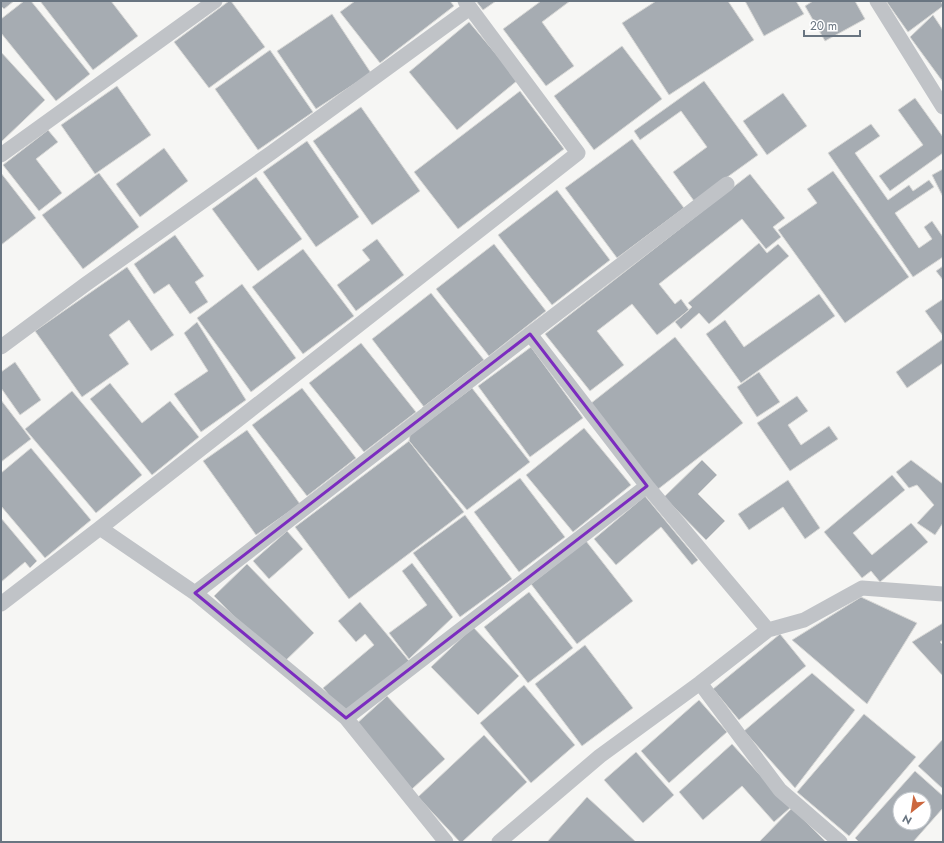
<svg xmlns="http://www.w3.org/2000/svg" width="944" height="843" viewBox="0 0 944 843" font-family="Jost,sans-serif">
<rect width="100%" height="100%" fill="#f6f6f4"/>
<path fill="#a6acb2" stroke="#d8d8d6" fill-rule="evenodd" d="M1,1H14L4,9L1,6Z
M24,1H31L90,74L56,101L1,33V19Z
M40,1H111L138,36L93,70Z
M229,1H231L265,47L209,88L174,42Z
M355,1H450L454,6L380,63L340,12Z
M476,1H496L483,10Z
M541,1H570L542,22L574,66L546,86L503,29Z
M656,1H728L754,40L669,95L622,23Z
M745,1H796L804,14L764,36Z
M813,1H855L865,19L825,41L805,6Z
M886,1H941L943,6L908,32Z
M332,14L371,73L316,109L277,51Z
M933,15L943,30V82L910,37Z
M469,22L518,80L457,130L409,72Z
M622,46L662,99L594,150L554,96Z
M270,50L313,112L258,150L215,89Z
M1,52L45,100L1,142Z
M704,81L758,155L694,201L673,172L707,147L681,111L640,140L634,131Z
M117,86L151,135L95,174L61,125Z
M520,91L564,149L458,229L414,172Z
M783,93L807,126L767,155L743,121Z
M915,98L943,137V153L890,191L879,176L923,145L898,110Z
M361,107L420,191L372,225L313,141Z
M871,124L880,136L855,153L888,200L909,185L913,191L929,180L934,187L895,213L919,248L932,239L924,227L932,221L943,237V257L913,277L828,153Z
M48,130L58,142L36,159L62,193L39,211L3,165Z
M632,139L684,208L617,258L565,188Z
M307,141L359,217L316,247L263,172Z
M164,148L188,181L140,217L116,184Z
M943,169V197L932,175Z
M833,171L909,277L845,323L778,230L817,203L807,189Z
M1,173L36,218L1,245Z
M99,173L139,227L83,269L42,215Z
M750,174L785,218L773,227L781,237L766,249L742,219L659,284L675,304L681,299L689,310L657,335L632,304L597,331L624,365L590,391L545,334Z
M256,177L302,239L258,271L212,209Z
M557,190L610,260L552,305L498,235Z
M175,235L204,276L195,282L208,302L190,314L169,284L154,294L134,264Z
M377,239L404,275L356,311L337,285L370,260L362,250Z
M759,243L767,253L778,244L789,256L709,324L699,313L681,329L675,322L692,307L688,303Z
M494,244L546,311L489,356L436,289Z
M303,249L354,316L303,354L252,287Z
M943,266V280L936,271Z
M127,267L174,335L151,351L129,320L109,335L129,364L82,397L35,331Z
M242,284L296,358L251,392L197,318Z
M431,293L484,360L422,408L424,407L372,339Z
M819,294L835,316L741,383L706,334L725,320L744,347Z
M943,299V336L925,311Z
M197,322L246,400L201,432L174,394L208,371L184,333Z
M675,337L743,423L657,490L590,404Z
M943,339V363L907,388L896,372Z
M361,343L416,412L364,452L309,383Z
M531,347L583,418L530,457L478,386Z
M15,362L41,400L20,415L1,388V372Z
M759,372L780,402L757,417L737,387Z
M110,383L142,423L170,401L199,437L152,475L90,399Z
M302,388L356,458L307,496L252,425Z
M472,388L530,462L467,510L409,441L410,435Z
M72,391L142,475L96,513L25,429Z
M797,396L808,411L788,425L801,445L829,426L838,439L790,471L757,423Z
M1,400L31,439L1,462Z
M584,428L631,485L573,532L526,475Z
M247,430L300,504L256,535L203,461Z
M409,441L464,512L349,599L295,527Z
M31,448L91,520L45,558L1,506V473Z
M702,460L717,475L698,494L725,521L706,540L664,497Z
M911,460L943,484V523L935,535L917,523L934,505L917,485L909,488L896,472Z
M892,475L905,490L853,533L872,555L911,523L928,542L880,582L871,571L862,578L824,532Z
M520,478L565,537L519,572L474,512Z
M788,480L820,528L805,539L783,507L749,530L738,514Z
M645,496L698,560L692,565L661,527L616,565L594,539Z
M465,515L512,579L460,617L413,553Z
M1,518L37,561L30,568L25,562L1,582Z
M287,531L303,549L269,579L253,561Z
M586,541L633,601L577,644L531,584Z
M412,563L453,617L409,659L389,633L427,605L402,571Z
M247,564L314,633L281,665L214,596Z
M529,592L573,648L528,683L484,627Z
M861,597L917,623L867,704L792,640Z
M360,602L409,661L345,714L323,688L374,645L365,634L356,642L338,621Z
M943,623V640L940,642L943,645V676L912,642Z
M473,627L519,676L478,715L431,667Z
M780,634L806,666L739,720L713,689Z
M585,645L633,708L582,746L535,684Z
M812,673L855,710L795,788L744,731Z
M524,685L575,745L531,783L480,723Z
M387,696L445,759L412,789L354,726Z
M699,700L727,732L669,783L641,751Z
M864,714L916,757L849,836L797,792Z
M484,735L527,782L462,842H460L418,797Z
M943,739V789L918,766Z
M732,744L790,808L774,822L742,786L703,820L679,792Z
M636,752L674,795L643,823L604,780Z
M915,771L943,796V808L913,842H859L855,838ZM900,799H924V823H900Z
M587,797L636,842H547Z
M792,808L826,842H759Z"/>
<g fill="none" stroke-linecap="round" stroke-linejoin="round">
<path stroke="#c0c3c7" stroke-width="15" d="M465,1L578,153L100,528L195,593L530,334L727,184
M877,1L943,107
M1,155L215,1
M530,334L647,486
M1,347L86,284L271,153L470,8
M195,593L346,718L446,842
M1,604L100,528
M700,683L780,790L840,842
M346,718L647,486L768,630
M499,842L600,756L700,683L768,630L804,620L862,588L943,594"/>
</g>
<path fill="none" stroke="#7b2cbf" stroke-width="3" stroke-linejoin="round" d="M530,334L647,486L346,718L195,593Z"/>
<rect width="944" height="843" fill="none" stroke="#697581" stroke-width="4"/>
<g transform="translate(912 811) rotate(210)"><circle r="19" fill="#ffffff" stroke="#c3c8cd"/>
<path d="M0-3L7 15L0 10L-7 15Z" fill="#cc673e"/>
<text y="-6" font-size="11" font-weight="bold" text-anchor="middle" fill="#697581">N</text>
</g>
<path d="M804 30v6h56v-6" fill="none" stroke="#697581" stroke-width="2"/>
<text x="810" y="30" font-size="12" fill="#697581" stroke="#ffffff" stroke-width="3" paint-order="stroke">20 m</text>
</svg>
